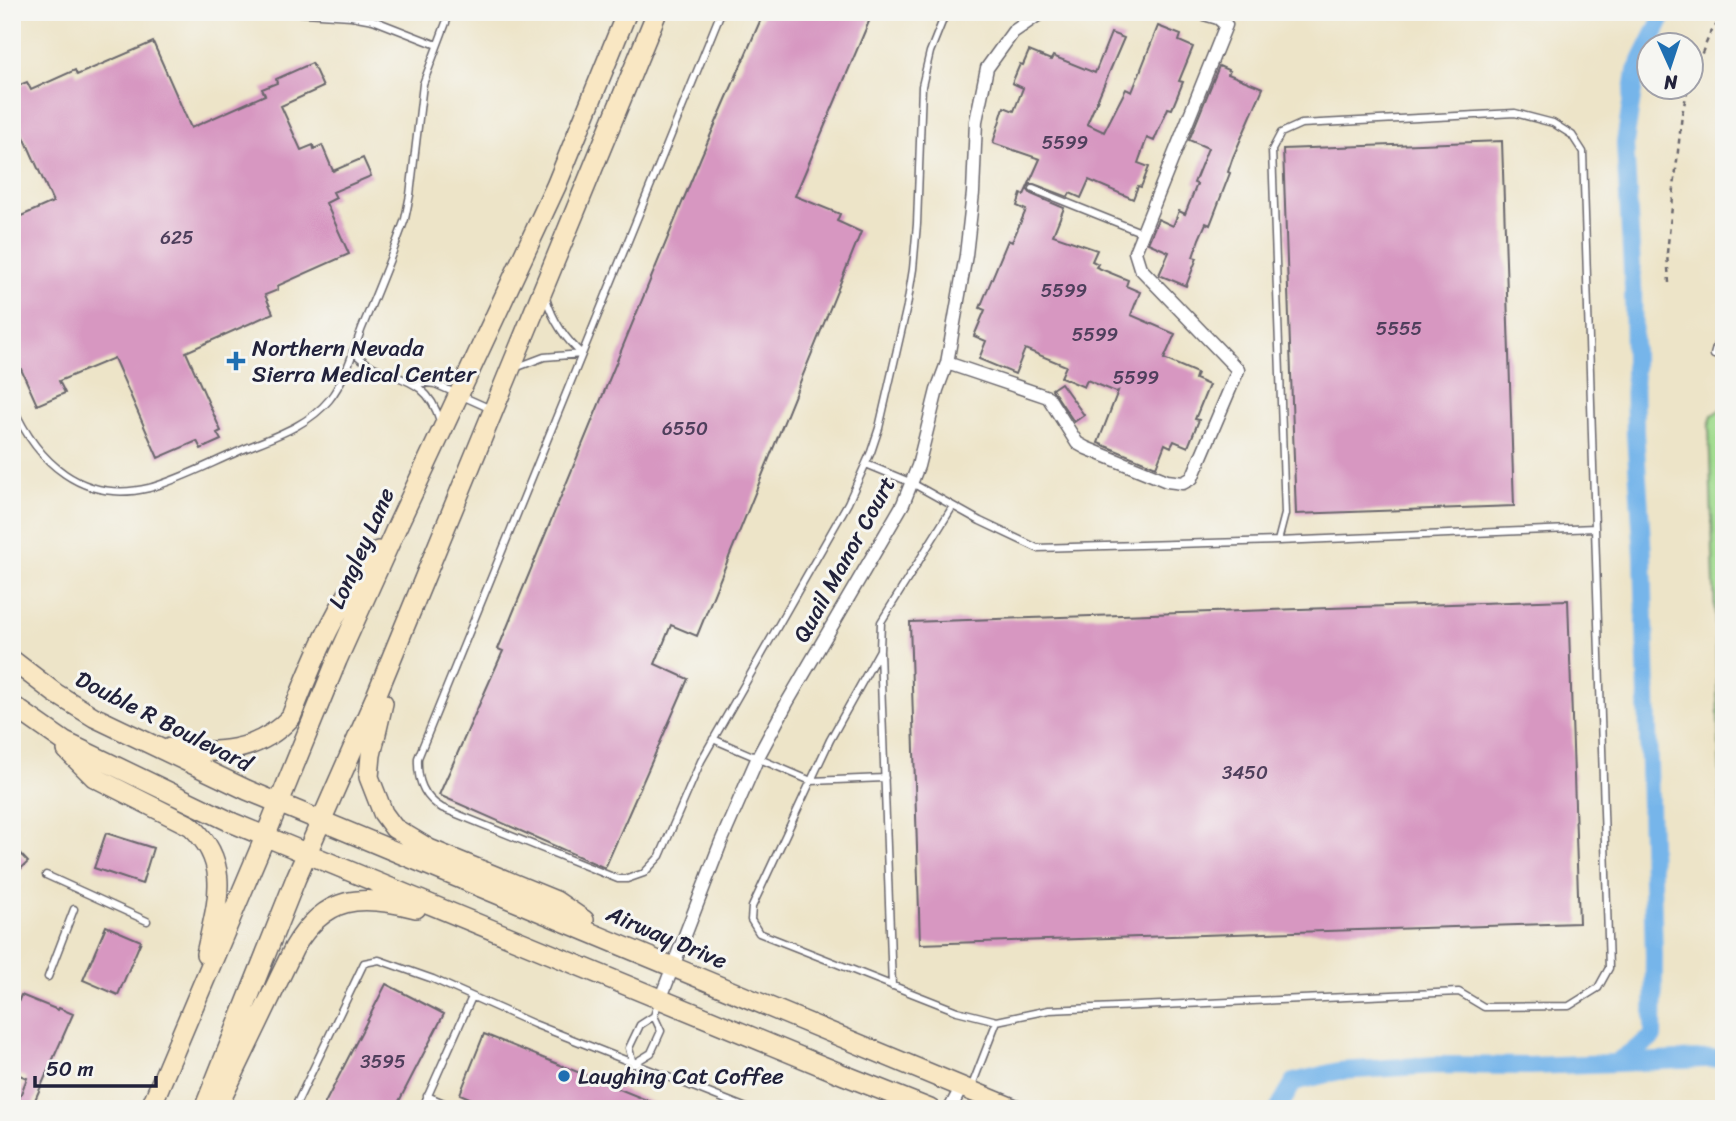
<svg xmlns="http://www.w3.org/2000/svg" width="1736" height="1121" viewBox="0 0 1736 1121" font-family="Sriracha,sans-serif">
<rect width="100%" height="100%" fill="#f6f6f2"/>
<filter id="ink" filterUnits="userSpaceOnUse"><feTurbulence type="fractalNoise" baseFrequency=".0143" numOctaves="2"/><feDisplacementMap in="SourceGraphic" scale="14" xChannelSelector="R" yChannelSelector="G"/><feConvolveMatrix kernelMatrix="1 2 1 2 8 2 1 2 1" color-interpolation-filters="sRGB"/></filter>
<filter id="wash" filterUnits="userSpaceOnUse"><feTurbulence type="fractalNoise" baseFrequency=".00686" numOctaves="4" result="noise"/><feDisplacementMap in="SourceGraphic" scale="28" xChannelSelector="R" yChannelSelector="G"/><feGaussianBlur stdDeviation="1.57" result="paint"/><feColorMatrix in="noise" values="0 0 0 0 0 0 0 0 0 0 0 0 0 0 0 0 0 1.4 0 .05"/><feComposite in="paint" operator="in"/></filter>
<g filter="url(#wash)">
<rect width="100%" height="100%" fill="#ede4c8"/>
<path fill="#a1dc8e" stroke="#627f64" stroke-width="2" d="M1724,407V900L1709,426L1712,415Z"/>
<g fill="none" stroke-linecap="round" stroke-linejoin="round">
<path stroke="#76b5ea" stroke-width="18" d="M1615,1063L1724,1058
M1278,1109L1294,1082L1339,1071L1436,1065L1529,1066L1615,1063L1653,1037L1654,956L1649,766L1643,556L1635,433L1633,287L1625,143L1636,71L1665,12"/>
</g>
<g id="blocks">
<path fill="#d797c1" d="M764,12H873L795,196L840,214L837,221L861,232L697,636L671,625L655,664L688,679L605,868L439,795L503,651L498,649L701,157Z
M1158,26L1181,35L1179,41L1193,47L1179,81L1183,82L1172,109L1168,108L1154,141L1147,138L1138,163L1149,167L1141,187L1138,186L1133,199L1089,180L1081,198L1070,193L1068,197L1034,184H1030L1027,189L1031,194L1064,208L1053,235L1097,250L1092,261L1098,264L1096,267L1128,280L1126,286L1140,292L1131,315L1175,334L1164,359L1197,373L1195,379L1209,385L1195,419L1199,420L1188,447L1174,441L1171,447L1165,444L1156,467L1098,443L1118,391L1116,392L1087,380L1084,387L1061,377L1066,366L1025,349L1015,374L979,359L986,341L974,336L985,310L980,308L986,293L1008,240L1012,242L1026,210L1017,206L1021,194L1024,195L1040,159L993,143L1004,107L1014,111L1023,88L1012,83L1020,64L1023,65L1029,51L1051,60L1053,56L1095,73L1111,33L1124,38L1087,124L1104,132L1126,89L1132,92Z
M153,42L191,128L265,95L262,89L277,83L276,79L312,63L323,87L281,106L301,150L313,145L314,149L322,145L333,171L363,158L371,176L333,192L336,198L326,203L349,254L277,286L278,290L265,295L273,313L186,352L221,431L217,433L221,440L201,449L197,441L158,458L114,358L59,381L65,393L37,405L12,349V220L53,202L12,110V88L27,82L31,90L75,70L77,75Z
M1219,66L1230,71L1228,74L1263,88L1233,157L1228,172L1230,173L1210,225L1206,223L1199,239L1193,257L1197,258L1186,286L1159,275L1169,252L1148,243L1158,219L1173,226L1179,211L1185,214L1197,184L1194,183L1208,148L1189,140Z
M1502,141L1514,506L1296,514L1283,149Z
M1061,383L1084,415L1074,422L1052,389Z
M1568,600L1579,923L920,944L910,622Z
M106,833L153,848L142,884L94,868Z
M12,845L28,862L12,877Z
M106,926L141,941L118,995L83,980Z
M386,984L444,1014L395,1109H322Z
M21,995L58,1010L59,1008L73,1014L31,1109H15L27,1078L12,1072V1017Z
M484,1034L666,1108V1109H495L460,1094Z"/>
</g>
</g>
<g filter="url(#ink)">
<use href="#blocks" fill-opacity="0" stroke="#69666c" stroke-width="2"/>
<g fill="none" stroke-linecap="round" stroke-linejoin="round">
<g stroke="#69666c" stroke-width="9">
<path id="lane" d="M290,12L351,16L373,20L437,45
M721,12L418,758C417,780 423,797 442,808L618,879H627L644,873L660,856L701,761L848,503L871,452L879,428L907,306L913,269L917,224L922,86L930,52L946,12
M1033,189L1143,233
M546,298C553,321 564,338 582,354
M353,351C383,385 424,367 440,421
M1714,355L1721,330L1724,327
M515,368L544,357L582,354
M410,381L435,384L491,409
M12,405C37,462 82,504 149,488C179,480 209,464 237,452C269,438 306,428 329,400C345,380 353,352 362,328C377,292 392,256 405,219L410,195L423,84L450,12
M866,464L912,483L980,521L1037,548L1278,541L1285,514L1272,150L1281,133L1301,124L1515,113L1553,123L1572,135L1583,152L1609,968L1598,988L1569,1006L1484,1007L1459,992L1049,1010L997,1021L971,1088
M953,506L881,622L880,650L830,740L752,907L751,920L759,933L957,1011L997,1021
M1278,541L1595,528
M880,652L892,986
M713,739L811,781L885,778
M46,875L147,921
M48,977L74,909
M654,1016L661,1031L651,1053L633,1064L629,1048L640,1025L654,1016L659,1001
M427,1096L458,1109
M294,1109L364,963L379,960L433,979L534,1024L749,1109
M422,1109L472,997"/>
</g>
<g stroke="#69666c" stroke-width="15">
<path id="street" d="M947,363L1048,397L1077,443L1086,448L1167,481L1183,483L1192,478L1238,370L1140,268L1135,252L1226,25L1218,18L1197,12
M660,1000L721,842L758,757L788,701L903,504L918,466L937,390L947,363L966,255L973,193L976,121L987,68L1013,32L1042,12
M950,1109L962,1086"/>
</g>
<g stroke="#69666c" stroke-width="22">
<path id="secondary" d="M12,660L55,693L94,717L247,790L1015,1109
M383,703L371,755L369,777L383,813L394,828L429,849L556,901L584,920
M12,705L65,742L233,823L844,1075L930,1109
M170,748C216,755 258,753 291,717C314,658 338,600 378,551
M67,750L94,777L191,826C233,865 216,905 206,954
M217,1108L294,948C325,895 360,894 416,908
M150,1109L265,837L337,660L395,531L556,186L627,12
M204,1109L296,878L376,696L657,12"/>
</g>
<path stroke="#69666c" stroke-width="2.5" stroke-dasharray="5 5" stroke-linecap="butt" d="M1690,81L1710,34L1724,14
M1669,283L1667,253L1682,114L1688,88"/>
<use href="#lane" stroke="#fff" stroke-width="6"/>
<use href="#street" stroke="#fff" stroke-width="12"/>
<use href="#secondary" stroke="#f9e7c3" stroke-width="19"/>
</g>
</g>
<g fill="#1f6fb2" stroke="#f6f6f2" stroke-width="2.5">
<path d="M232.5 350.5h7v7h7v7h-7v7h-7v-7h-7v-7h7z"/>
<circle cx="564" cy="1076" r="7"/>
</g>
<g text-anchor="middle" stroke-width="6" stroke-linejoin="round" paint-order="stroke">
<g font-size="19" fill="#4f3f5c">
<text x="1065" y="149">5599</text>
<text x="177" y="244">625</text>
<text x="1064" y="297">5599</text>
<text x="1399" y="335">5555</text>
<text x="1095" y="341">5599</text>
<text x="1136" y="384">5599</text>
<text x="685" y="435">6550</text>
<text x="1245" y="779">3450</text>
<text x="383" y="1068">3595</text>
</g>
<g font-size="23" fill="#22223b" stroke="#f6f6f2" text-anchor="start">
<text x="252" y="356">Northern Nevada<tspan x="252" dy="26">Sierra Medical Center</tspan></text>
<text x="578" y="1084">Laughing Cat Coffee</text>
</g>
<g font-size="23" fill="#22223b" stroke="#f6f6f2">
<text transform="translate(361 548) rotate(-66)" y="8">Longley Lane</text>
<text transform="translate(844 559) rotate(-61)" y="8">Quail Manor Court</text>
<text transform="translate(164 721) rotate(27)" y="8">Double R Boulevard</text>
<text transform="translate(667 937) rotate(23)" y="8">Airway Drive</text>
</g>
</g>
<rect width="1736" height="1121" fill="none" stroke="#f6f6f2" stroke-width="42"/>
<g transform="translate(1670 66) rotate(177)"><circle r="33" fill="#f6f6f2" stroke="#a1a1a9" stroke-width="2"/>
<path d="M0-5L12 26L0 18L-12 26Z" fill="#1f6fb2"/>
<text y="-10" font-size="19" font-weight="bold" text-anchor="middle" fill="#22223b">N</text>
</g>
<path d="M35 1076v10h121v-10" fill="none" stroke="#22223b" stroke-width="3.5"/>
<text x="46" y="1076" font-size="21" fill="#22223b" stroke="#f6f6f2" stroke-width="5" paint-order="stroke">50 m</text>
</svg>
